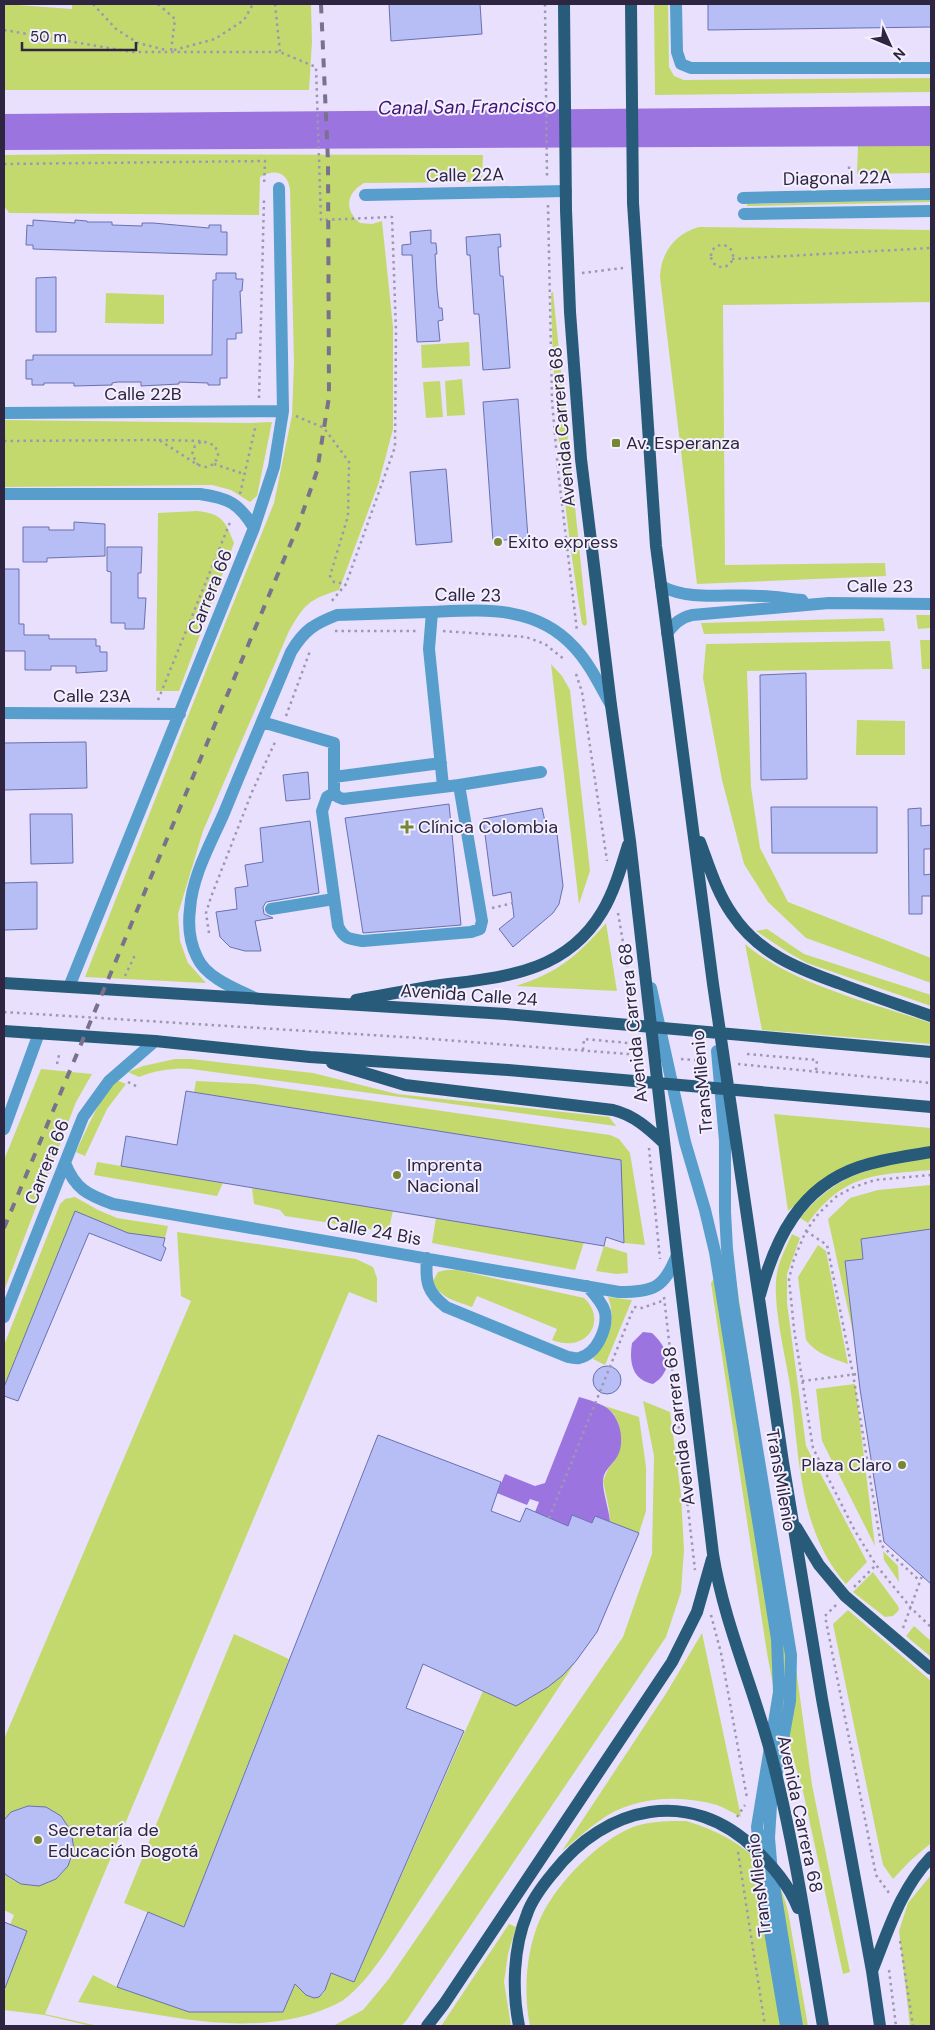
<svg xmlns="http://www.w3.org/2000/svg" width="935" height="2030" viewBox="0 0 935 2030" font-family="'DM Sans',sans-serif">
<rect width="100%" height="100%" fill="#e8e0fc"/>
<path fill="#c4d96d" d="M4,4L72,9V4H311L312,42L309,90H4Z
M654,4H668L669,67L674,76L684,80L931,78V92L655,95Z
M858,146H931V173L857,174Z
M99,154L483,155L482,182L364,183C346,193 344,210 360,223L372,224L382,221L393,327V429L379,482L339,590C308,600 305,604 289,631L203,831L178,914L180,941L188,963L206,983L85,977L207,668L274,503L292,415L294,363L290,189C287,171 274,169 260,177L259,215L9,213L4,206V155Z
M931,200V202L747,206V204Z
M699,227L931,230V302L723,305L725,565L885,563L886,576L697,584L660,277C661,252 675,234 699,227Z
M553,292L587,624L585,626L582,624C564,514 553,404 551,293Z
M106,293L164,295V324L105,323Z
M469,342L470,366L422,368L421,345Z
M462,379L465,415L447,416L445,381Z
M440,381L443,417L426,418L423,382Z
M5,420L250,423L272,422L257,496L250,502L231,490L212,485L4,487Z
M197,511C222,514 225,520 234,543L179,691H156L158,513Z
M916,615H931V628L918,629Z
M883,618L885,631L704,634L701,623Z
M920,640H931V669H922Z
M890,641L893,669L747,671L751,787L760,848L788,902L931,958V983L806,938L768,902L744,864L722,780L703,678L706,644Z
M551,664L562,676L570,690L590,871L579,904Z
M857,720L905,721V755H856Z
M606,923L617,991L516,986C559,972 576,957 606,923Z
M767,929L804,954L931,995V1006L807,963L789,953L756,931Z
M745,944C792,984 872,1003 931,1023V1044L762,1030Z
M175,1059H191L313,1073L397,1094L609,1117L616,1126L191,1069C173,1068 156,1070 139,1077L128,1072L143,1066Z
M41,1069L92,1074L76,1102L4,1291V1160Z
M116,1080L126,1084L107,1109L85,1156L76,1152C88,1126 98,1102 116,1080Z
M196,1081L254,1084L610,1135L619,1139L630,1153L645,1245L624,1243L620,1160L194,1092Z
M774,1114L931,1128V1146L862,1160L823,1182L788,1211Z
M931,1157V1170C875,1175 845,1173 808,1223L800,1218C840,1170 874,1168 931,1157Z
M97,1162L223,1183L217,1196L94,1175Z
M931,1185V1229L861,1239L863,1259L845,1261L854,1337L828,1219L850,1198L878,1190Z
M252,1188L393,1211L388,1232L285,1216L280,1210L254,1204Z
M75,1197L98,1210L117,1218L168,1226L165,1238L128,1233L75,1212L4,1387V1345L60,1204L65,1199Z
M436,1218L584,1242L575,1270L432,1243Z
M177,1232L356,1259L373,1267L377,1278V1303L349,1292L45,2014L98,2026H91L44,2015L4,2010V1990L27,1931L10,1925L14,1915L4,1910V1872C10,1882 23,1884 34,1885C45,1886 55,1880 62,1873C98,1834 41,1780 4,1820V1739L191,1301L181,1296Z
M792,1234L800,1238L787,1274V1303L806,1446L867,1562L846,1584C796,1528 800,1449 789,1379C784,1350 772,1301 777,1273C779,1260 787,1246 792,1234Z
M818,1245L826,1251L848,1364C832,1358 816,1354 806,1340L798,1277Z
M604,1246L627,1253L628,1273L616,1274L596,1271Z
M446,1270H457L584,1298C608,1320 587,1354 552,1340L557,1329L477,1296L472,1307C456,1301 439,1298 433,1281L438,1272Z
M735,1274L791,1632L812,1785L850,1972L843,1974L802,1787L776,1701L767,1653L711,1283L715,1277Z
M608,1297L632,1300L605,1365L593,1359C608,1340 617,1321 608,1297Z
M855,1384L875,1546L822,1441L816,1389Z
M643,1401L670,1412L681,1495L684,1550L681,1592L666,1637L406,2021L401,2026H333L363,2010L388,1980L623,1637L652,1554L654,1456Z
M605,1406L639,1417L646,1467V1511L639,1533L610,1522L609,1509L603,1481L608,1469L617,1457L619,1425L614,1414Z
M883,1551L898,1566L899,1582L884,1560Z
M873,1572L898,1606L899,1610L893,1616L885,1617L853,1592Z
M848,1610L931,1681V1843L910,1861L893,1879L883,1865L833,1624Z
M914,1626L931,1641V1657L906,1636Z
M702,1633L741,1817C733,1813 725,1808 717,1805C682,1795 640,1796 608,1815C592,1825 577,1839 562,1851L667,1692Z
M234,1634L289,1659L184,1927L124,1903Z
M576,1661L385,1953C372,1971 360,1988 342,2001C289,2030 224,2026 165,2016C136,2011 107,2007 78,2002L93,1975L117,1987L190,2012H283L297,1980L306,1995L314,1998C331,1994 327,1981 321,1969L354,1982L483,1691L516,1706L548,1687Z
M686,1821C724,1832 759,1853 780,1888C788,1904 790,1923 793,1940C798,1969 803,1997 808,2026H530C523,1992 526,1949 541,1917C557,1883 598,1841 633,1827C650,1821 669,1821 686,1821Z
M931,1875V2026H910L899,1931L908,1903Z
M509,1924L516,1927L508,1954L504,1982L511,2026H441Z"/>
<path fill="#9c74e0" d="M931,106V146L4,150V114Z
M643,1332L652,1333C669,1348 675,1370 653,1384C632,1380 629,1362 632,1343Z
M579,1397C587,1399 596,1402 604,1406C620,1414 626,1442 617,1457C612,1465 604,1470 603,1480C602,1490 609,1509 610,1522L595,1516L592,1523L572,1515L568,1526L535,1512L539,1502L530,1499L527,1505L497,1493L505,1474L535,1486L545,1483Z"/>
<path fill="#b6bef5" stroke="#6a70b0" d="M389,4H480L482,34L391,41Z
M708,4H931V27L708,30Z
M33,220L75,223V220L87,221V222H112V225L142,226V223H153L209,228V225H221V232H227V255L33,249V245H26L27,225L33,226Z
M431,230V243H436L437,254H435L437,290L439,308H442L443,320L438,321L440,341L417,342L412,255H402V245L411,244L410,232Z
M500,234L501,247H498L500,276H503L510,368L483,370L479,314H474L470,255H467L466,237Z
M216,273H236V279H243L242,291H240L242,333H236V339H227V378H220V385H208V383L179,382V384L141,386V382H118L112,383V385L74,386V383H44V385H32V379H26V360H33V355H212L213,280H216Z
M56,277V332H36V278Z
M518,399L528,538L493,541L483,402Z
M446,469L452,542L416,545L410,472Z
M74,522L105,524V556L47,558V562H23V527H49V530H74Z
M107,547H142L141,573H138V598H146L144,629H125V623H111V572L107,571Z
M4,569H19V624H24V635H49V639H96V646H100V652H107V671L76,673V666H51V670H25V651H4Z
M806,673L807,779L761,780L760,675Z
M86,742L87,788L4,790V743Z
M308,772L310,799L286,801L283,775Z
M449,804L461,925L363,933L345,818Z
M771,807H877V853H772Z
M542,808L546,826L556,825L563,886L559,904L553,913L513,947L499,929L514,917L511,892L493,896L483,819Z
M921,808V826L931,825V849H924V875L931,874V896H922V914H909L908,809Z
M30,814H72L73,863L31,864Z
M310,821L319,893L266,902L263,907L264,914L273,918L255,921L261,951H245L230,947L220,937L216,912L237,909L235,888L248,886L245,865L263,862L260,828Z
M37,882V929L4,930V883Z
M186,1091L621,1160L624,1243L606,1237L604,1246L121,1166L126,1136L177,1145Z
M75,1211L128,1233L165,1238L163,1246L166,1248L161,1261L89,1233L18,1401L4,1396V1387Z
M931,1229V1584L884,1542L860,1389L845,1261L863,1259L861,1239Z
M593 1380a14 14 0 1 1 28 0a14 14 0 1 1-28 0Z
M378,1435L501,1482L491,1511L520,1522L526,1508L568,1526L572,1515L592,1523L595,1516L639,1533L597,1632L576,1661L563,1675L548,1687L516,1706L423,1664L406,1708L464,1731L354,1982L331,1973L325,1990L319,1997L314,1998L306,1995L295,1984L283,2012H189L117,1987L148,1912L184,1927Z
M28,1806L46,1807L61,1816L71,1831L74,1849L68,1866L56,1879L39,1886L21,1884L6,1875L4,1872V1820L11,1812Z
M4,1922L27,1931L5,1988H4Z"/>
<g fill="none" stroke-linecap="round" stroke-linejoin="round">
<path stroke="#9f97b2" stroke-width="2.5" stroke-dasharray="2.5 4" stroke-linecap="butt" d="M93,4L116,29L138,43L166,50
M158,4L175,19L171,51
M275,4L280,52
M545,4L547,177
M4,30L132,52H280L316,67L321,220L392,217L396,331L395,447L346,584L331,602
M174,50L215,39L244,20L253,4
M4,164L265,161L264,186
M849,182V164
M548,205L552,401L558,470L577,631
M711 256a11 11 0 1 1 22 0a11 11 0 1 1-22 0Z
M732,259L931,248
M582,273L623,268
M259,398L264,199
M296,416L324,428L349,462L348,516L330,576L334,582L346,584
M159,440L201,441
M4,441L159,440L198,465L206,467L214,464L218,457V452L214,445L202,441L195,446L192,454L198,465
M214,464L244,474
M240,494L256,424
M335,631H417
M443,631L526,637L545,644L565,660
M576,674L582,692L607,861
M158,700L231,520
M286,716L310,651
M492,908L513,903
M618,913L631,989
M209,933L206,913L211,897L252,792L276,740
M125,976L135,955
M4,1012L419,1038L641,1055
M583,1050L584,1039L639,1044
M747,1054L817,1060L816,1071
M681,1059L705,1061
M57,1064L59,1055
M738,1064L931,1083
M128,1082L138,1087
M649,1148L660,1259
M931,1175L875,1180L854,1187L837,1196L819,1213L806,1231L794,1259L789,1279L794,1329L813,1448L855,1531L876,1565L911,1608L931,1627
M806,1231L827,1245L853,1374L881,1545L920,1581
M664,1297L695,1570
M802,1381L858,1374
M549,1518L634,1307L642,1308L665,1300
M854,1587L876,1565
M836,1605L825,1616L876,1875L889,1893
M711,1615L721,1653L747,1798
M903,1628L922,1576
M737,1817L745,1805
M738,1852L765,2026
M900,1941L913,2026
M889,1970L896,2026"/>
<path stroke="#579ecc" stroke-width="12" d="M676,4L677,52L681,64L691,68H931
M365,195L566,191
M743,198L931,194
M744,214L931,211
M4,413L283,411
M4,494H200C228,498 239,503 254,528
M661,586C692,602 726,593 760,596C774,596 788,599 802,600
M432,612L429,649L443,786
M667,633C675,623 680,618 692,615L829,603L931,604
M4,713L180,714
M262,722L334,743V793L338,797L343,799L459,785L541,772
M334,777L441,763
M334,793L327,797L322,811L338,926C344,939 349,939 363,941L471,932L480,929L482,921L459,785
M271,909L334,899
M69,987L254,528L274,467L283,411L279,188
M651,988L685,1142L705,1210L715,1252L777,1639L779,1692L757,1827L763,1890L786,2026
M255,998C236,989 206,978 197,957C190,943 188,925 190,909C192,876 211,843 224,813C246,759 269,705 291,652C304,630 314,624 337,615C368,614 398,613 429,612C481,610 535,604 574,647C590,664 600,686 611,705
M717,1051L725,1141V1212L727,1249L733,1303L791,1655L790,1701L771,1805L769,1838L772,1873L797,2026
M4,1129L39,1033
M65,1163C75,1189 88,1195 113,1204L619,1292C654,1292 664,1288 677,1255
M427,1258C425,1282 427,1292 446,1307L568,1357C571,1357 576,1359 579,1358C597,1354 608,1328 605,1312C602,1302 594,1294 587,1286
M4,1317L83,1117L109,1081L155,1041"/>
<path stroke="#285b7a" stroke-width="12" d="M564,4L566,210L570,312L581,459L611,705L630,841L677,1255L713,1554C724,1623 753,1686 771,1754C794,1841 808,1937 823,2026
M631,4L633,203L656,546L713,984L783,1462L822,1699L872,1971L880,2026
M700,842C709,866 717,893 732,914C758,953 796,968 838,983C869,995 900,1005 931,1016
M4,983L506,1014L931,1052
M356,1000C380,996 404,991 428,987C494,977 562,978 602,912C614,892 621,868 628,845
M4,1031L155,1041L310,1057L508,1070L931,1107
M332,1063L405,1085L613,1110C634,1115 649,1129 664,1143
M760,1295C775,1239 800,1187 859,1167C882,1159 908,1156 931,1152
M796,1527L819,1565L845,1596L931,1669
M872,1971C889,1929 900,1890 931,1857
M427,2026L444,2004L672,1662L697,1612L712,1559
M519,2026C512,1991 513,1948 527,1914C532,1899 543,1885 553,1873C606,1805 691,1786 756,1850C773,1867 789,1885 798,1908"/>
<path stroke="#7a718c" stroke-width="4" stroke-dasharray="9 9" stroke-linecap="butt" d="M4,1228L298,526L317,471L329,397L328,161L321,4"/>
</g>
<g fill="#778635" stroke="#f3effe" stroke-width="2">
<rect x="611" y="438" width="10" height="10" rx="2.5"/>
<circle cx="498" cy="542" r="5"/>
<path d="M404.5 819.5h5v5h5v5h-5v5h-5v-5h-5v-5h5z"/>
<circle cx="397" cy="1175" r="5"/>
<circle cx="902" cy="1465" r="5"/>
<circle cx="38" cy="1840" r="5"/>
</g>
<g text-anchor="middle" stroke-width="4" stroke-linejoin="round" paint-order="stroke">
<g font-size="18" fill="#2e2540" stroke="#f3effe">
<text transform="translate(465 175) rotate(-1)" y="6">Calle 22A</text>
<text transform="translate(837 178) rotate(-1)" y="6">Diagonal 22A</text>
<text x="143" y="400">Calle 22B</text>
<text transform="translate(562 427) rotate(-95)" y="6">Avenida Carrera 68</text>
<text x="880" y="592">Calle 23</text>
<text transform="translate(210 592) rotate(-68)" y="6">Carrera 66</text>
<text transform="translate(468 595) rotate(1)" y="6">Calle 23</text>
<text x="92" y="702">Calle 23A</text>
<text transform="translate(469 995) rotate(4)" y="6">Avenida Calle 24</text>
<text transform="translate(633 1023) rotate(-96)" y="6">Avenida Carrera 68</text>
<text transform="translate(702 1082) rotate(-95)" y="6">TransMilenio</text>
<text transform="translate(47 1162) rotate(-68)" y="6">Carrera 66</text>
<text transform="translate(374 1231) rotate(10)" y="6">Calle 24 Bis</text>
<text transform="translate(679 1426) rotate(-97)" y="6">Avenida Carrera 68</text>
<text transform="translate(781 1480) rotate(80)" y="6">TransMilenio</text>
<text transform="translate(800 1814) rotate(78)" y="6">Avenida Carrera 68</text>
<text transform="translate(759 1885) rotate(-97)" y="6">TransMilenio</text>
</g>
<g font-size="18" fill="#2e2540" stroke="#f3effe" text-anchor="start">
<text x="626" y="449">Av. Esperanza</text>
<text x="508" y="548">Exito express</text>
<text x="418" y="833">Clínica Colombia</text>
<text x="407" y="1171">Imprenta<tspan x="407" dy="21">Nacional</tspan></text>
<text x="892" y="1471" text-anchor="end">Plaza Claro</text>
<text x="48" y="1836">Secretaría de<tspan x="48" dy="21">Educación Bogotá</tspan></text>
</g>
<g font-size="19" font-style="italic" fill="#411375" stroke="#f3effe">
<text transform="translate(467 106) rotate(-1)" y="7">Canal San Francisco</text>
</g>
</g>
<rect width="935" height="2030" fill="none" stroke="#2e2540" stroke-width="10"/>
<g transform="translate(890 45) rotate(134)" stroke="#f3effe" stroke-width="4" paint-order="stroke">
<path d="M0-4L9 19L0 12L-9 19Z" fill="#2e2540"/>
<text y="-8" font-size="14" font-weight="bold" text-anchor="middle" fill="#2e2540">N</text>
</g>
<path d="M22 42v8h114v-8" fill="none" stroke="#2e2540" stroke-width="2.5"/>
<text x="30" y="42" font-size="15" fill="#2e2540" stroke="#f3effe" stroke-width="4" paint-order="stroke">50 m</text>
</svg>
